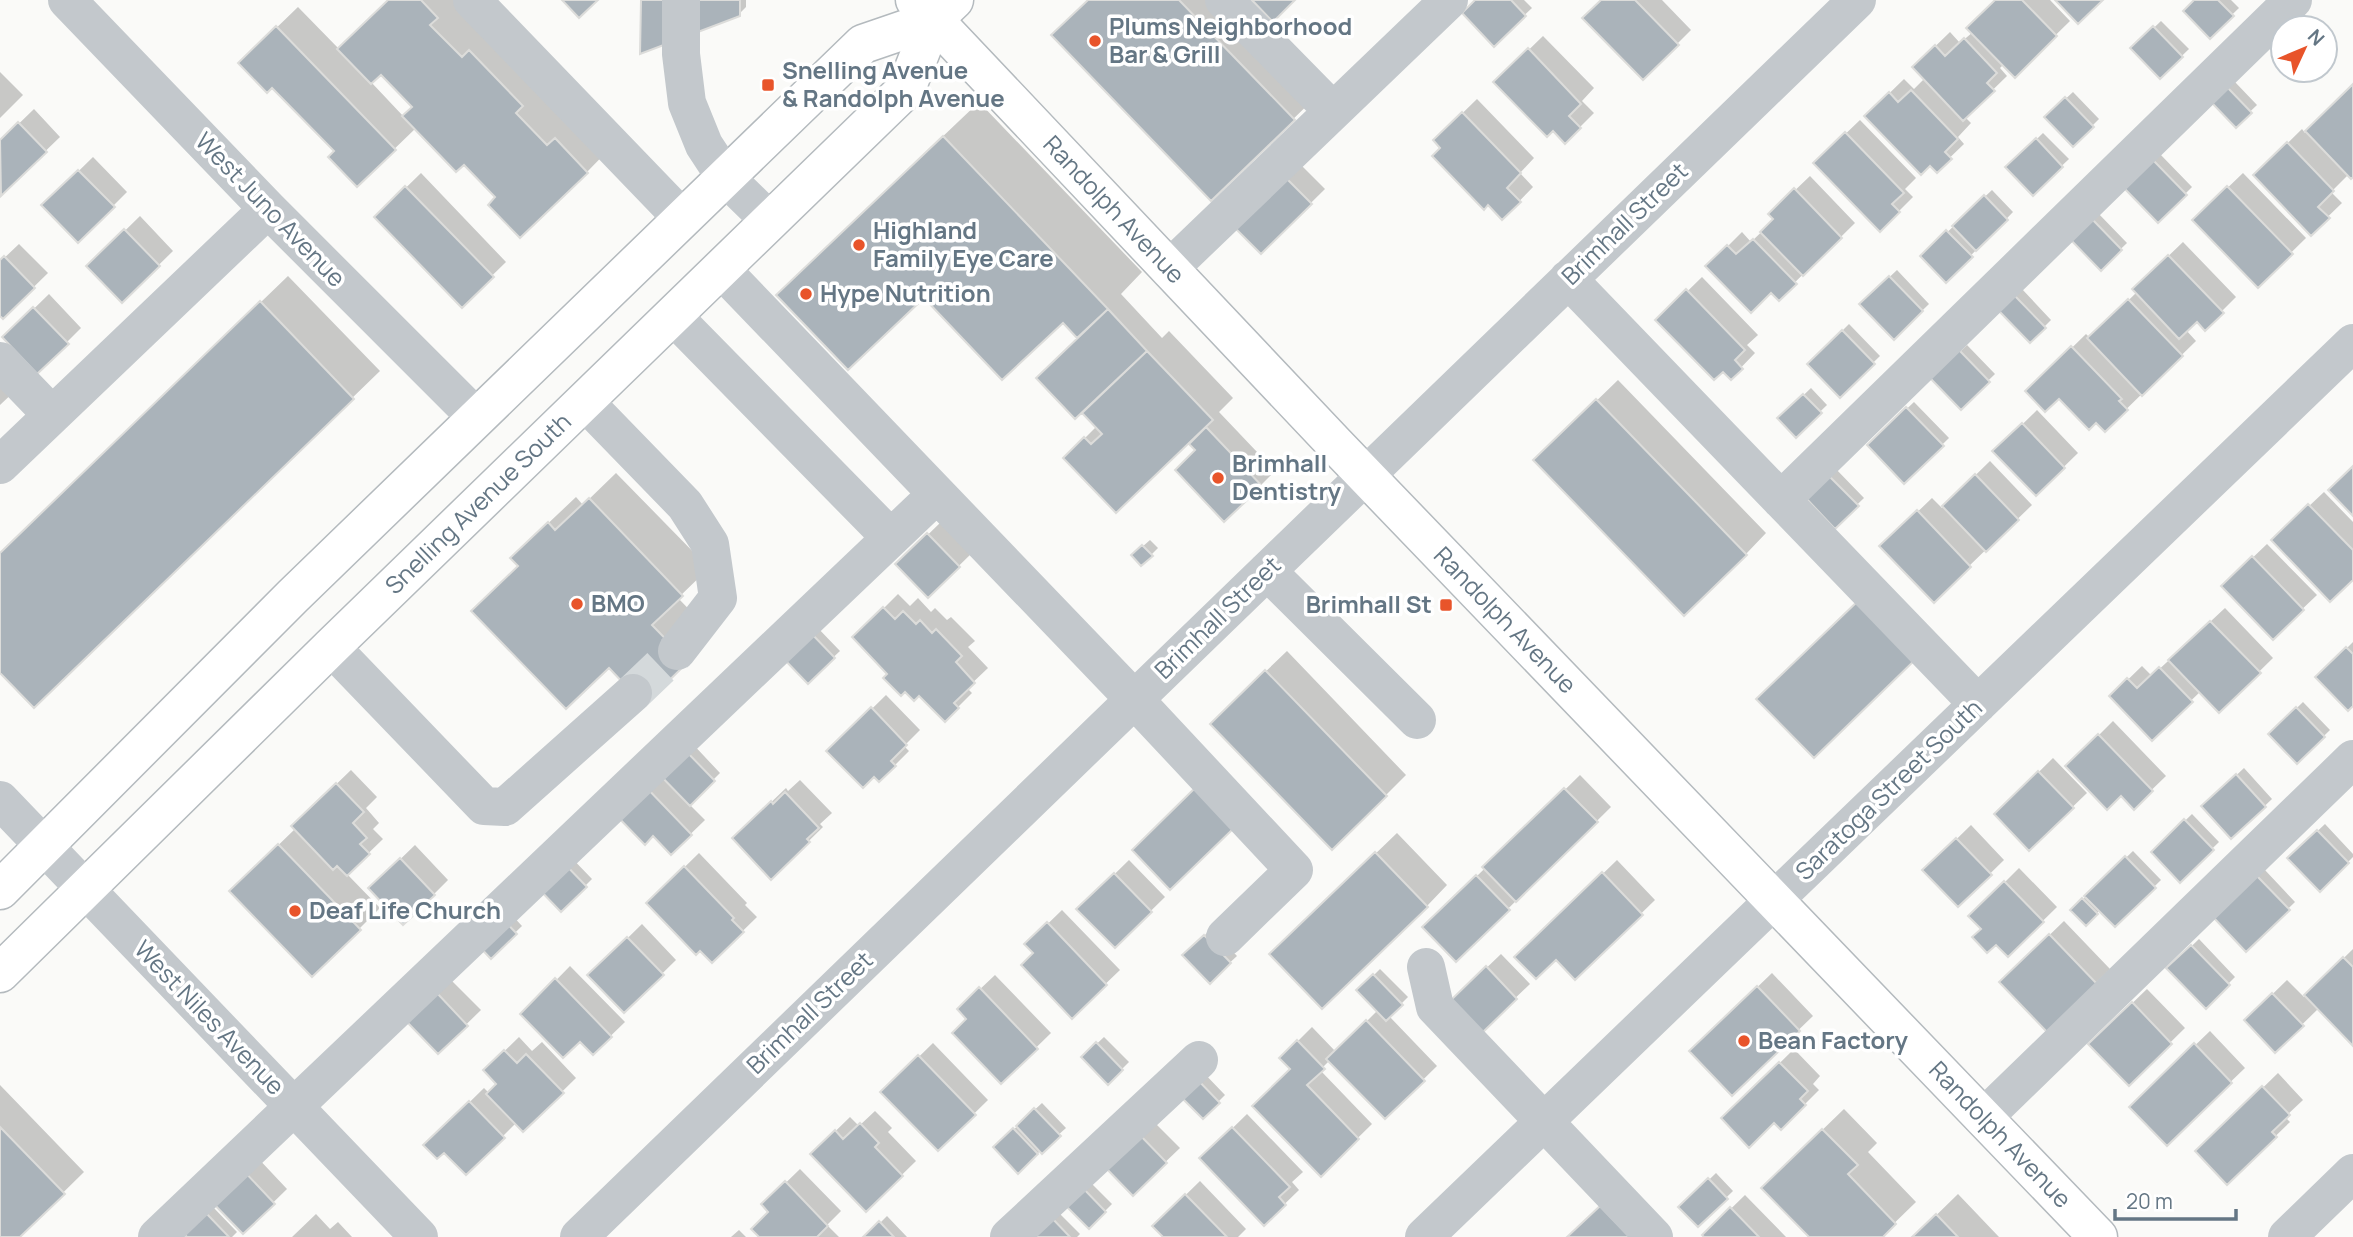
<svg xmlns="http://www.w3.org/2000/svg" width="2353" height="1237" viewBox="0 0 2353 1237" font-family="Manrope,sans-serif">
<rect width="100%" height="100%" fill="#fafaf8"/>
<path fill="#0003" fill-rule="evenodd" d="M389,0H476L622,136L587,172L498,197L464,162L416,128L357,185L336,151L272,85L240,63L298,7L339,49ZM381,72L414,107L404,117L371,82Z
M642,0H746V7L739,14Z
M1089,0H1232L1321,92L1212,198Z
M1478,0H1524L1532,8L1494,44Z
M1603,0H1662L1691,30L1643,78Z
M1997,0H2050L2070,21L2015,75L2004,64L2000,68L2007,76L1965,117L1971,123L1958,137L1964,144L1937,170L1866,116L1904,79L1914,89L1925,78L1914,67L1950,32L1960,43L1973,32Z
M2196,0H2231L2239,8L2210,36Z
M2298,14L2311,28H2283Z
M2161,21L2189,49L2160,77L2133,48Z
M2283,28V53L2271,40Z
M1543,36L1594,88L1582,101L1594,113L1565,142L1496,82Z
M0,72L23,95L0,118Z
M2235,82L2257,105L2236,125L2214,103Z
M2353,86V174H2349L2331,192L2342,203L2311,233L2255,175L2302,129L2305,133Z
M2073,92L2099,119L2073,145L2046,117Z
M1477,99L1534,158L1520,173L1533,187L1503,218L1435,140Z
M979,102L1142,272L1121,294L1162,338L1169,331L1233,398L1219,412L1275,471L1261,485L1197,450L1204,432L1201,429L1065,458L1097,426L1099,398L1080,338L1063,320L924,295L814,259Z
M34,109L60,137L1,194L0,142Z
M1860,120L1916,178L1905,189L1913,197L1880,230L1815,163Z
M2043,133L2069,159L2033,193L2008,167Z
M2159,153L2192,187L2158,221L2125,186Z
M93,157L127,192L78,241L44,205Z
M1296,160L1325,189L1261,252Z
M421,173L506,262L462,305L376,217Z
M2243,173L2306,238L2258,285L2194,220Z
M1810,176L1855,223L1779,298L1771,290L1708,266L1742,232L1751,242L1775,219L1770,214Z
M1992,190L2013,212L1946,281L1922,256Z
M2097,212L2127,243L2101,268L2071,237Z
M140,216L173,251L122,301L89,266Z
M2183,242L2236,297L2205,328L2197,320L2186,330L2196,341L2105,430L2096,421L2059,396L2028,391L2086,334L2090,338L2137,292L2134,289Z
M19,244L48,273L3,317L0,313V262Z
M1897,270L1929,304L1894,338L1861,304Z
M288,276L380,371L34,706L0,670V554Z
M1702,277L1758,335L1747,345L1755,353L1731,378L1658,320Z
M2022,289L2051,320L2030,341L2001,310Z
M49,294L81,328L38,371L5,337Z
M1849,324L1880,356L1840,395L1809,364Z
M1967,345L1995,374L1961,407L1933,378Z
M0,369L17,389L0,405Z
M1618,380L1766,533L1746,554L1556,440Z
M1811,388L1827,405L1796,435L1780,418Z
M1914,402L1949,438L1904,482L1869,445Z
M2037,410L2078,453L2036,494L1995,451Z
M1990,461L2032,505L1934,600L1882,546L1932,498L1942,508Z
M1834,467L1864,498L1835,526L1805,495Z
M616,473L709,568L678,598L713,634L687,661L520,566L539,532L576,497L583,505Z
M2324,492L2353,522V578L2273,540Z
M943,520L973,552L928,596L898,564Z
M1150,540L1158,548L1142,564L1133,555Z
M2267,544L2317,595L2273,637L2223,586Z
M898,594L910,606L918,598L931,612L935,608L947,620L951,617L975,641L968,647L988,668L967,688L972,693L945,720L919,694L890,673L855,637Z
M2225,608L2273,658L2219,711L2201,691L2152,738L2111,696L2142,666L2152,676Z
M815,625L840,651L808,681Z
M2353,642V704L2318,677Z
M1287,651L1406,775L1386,795L1233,703Z
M886,695L920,730L904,746L909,751L895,765L829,751Z
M2303,702L2330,730L2297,762L2270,734Z
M2113,721L2166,776L2134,807L2121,794L2068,766Z
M689,740L720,773L689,804L705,820L671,853L653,834L615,811Z
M2053,758L2087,793L2029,849L1996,814Z
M2244,768L2272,799L2232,837L2204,806Z
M351,770L377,797L366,808L379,823L373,829L383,839L347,874L380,908L359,929L231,891L296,828L293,826Z
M1580,775L1611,807L1456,960L1425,927Z
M800,780L832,813L820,824L823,827L772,877L734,838L786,788L788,791Z
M2192,814L2219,842L2180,880L2153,852Z
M2325,824L2353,854V857L2320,890L2289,858Z
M1971,825L2004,860L1958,905L1925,870Z
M1397,833L1447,885L1427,906L1292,934Z
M415,845L448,880L434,894L385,874Z
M2133,851L2161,880L2115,925L2100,910L2086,924L2072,910Z
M567,853L592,879L561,910Z
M699,853L747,903L745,905L757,917L712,961L648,903Z
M1129,860L1165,897L1115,946L1079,909Z
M1617,860L1655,900L1575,978L1556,958L1517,957Z
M2019,868L2057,907L2008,955L1971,916Z
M2264,869L2295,902L2246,949L2215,917Z
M1062,910L1120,970L1072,1016L1035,953L1027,944Z
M509,912L522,926L491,956Z
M2064,921L2110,969L2047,1030L2001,982Z
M642,924L676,960L624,1011L590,975Z
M1211,929L1237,956L1210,981L1185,955Z
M2199,939L2235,977L2206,1006L2169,968Z
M2353,949V1043L2319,1008L2275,1051L2246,1020L2287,980L2304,997Z
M1501,954L1530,984L1482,1030L1453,1000Z
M570,966L625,1022L593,1053L580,1039L523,1014Z
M1380,969L1408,997L1389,1016L1437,1066L1385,1117L1330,1060L1320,1070L1372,1124L1321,1174L1292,1069L1281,1058L1312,1027L1336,1052L1378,1010L1359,990Z
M1772,973L1813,1016L1732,1094L1691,1051Z
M995,975L1051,1033L1001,1082L968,1019L959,1009Z
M451,980L481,1010L438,1052L409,1021Z
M2147,989L2185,1028L2129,1083L2090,1044Z
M2210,1031L2245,1068L2167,1143L2131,1107Z
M519,1037L532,1051L542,1042L576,1078L523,1130L516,1123L466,1173L444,1151L426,1145L484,1088L489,1093L498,1083L485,1070Z
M1104,1037L1129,1062L1108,1083L1083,1057Z
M933,1043L988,1100L938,1149L883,1092Z
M1794,1049L1820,1076L1813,1084L1819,1090L1781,1128L1774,1121L1724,1118Z
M1201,1070L1225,1095L1203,1117L1179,1092Z
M2278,1073L2303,1100L2285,1117L2290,1122L2227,1183L2197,1152Z
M0,1085L84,1172L18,1237H0Z
M1042,1103L1066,1128L1018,1171L995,1147Z
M1844,1109L1877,1143L1868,1152L1916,1202L1880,1237H1811L1784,1167Z
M875,1111L892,1128L888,1132L916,1161L866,1210L812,1154L850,1117L859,1126Z
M1247,1114L1303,1172L1292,1182L1299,1190L1265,1223L1202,1158Z
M1151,1119L1180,1148L1133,1193L1105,1164Z
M255,1155L287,1189L243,1232L210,1198Z
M800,1169L841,1211L827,1225L839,1237H761L771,1211L764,1204Z
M1716,1173L1733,1191L1698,1225L1681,1207Z
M1088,1180L1112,1204L1089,1227L1065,1202Z
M1200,1181L1246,1229L1238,1237H1165L1154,1226Z
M1958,1194L1999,1237H1914Z
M1745,1195L1786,1237H1706L1704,1235Z
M213,1207L237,1232L232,1237H189Z
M1056,1210L1080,1234L1077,1237H1040Z
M316,1214L330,1229L338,1222L352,1237H292Z
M887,1216L907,1237H866Z
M739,1230L746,1237H731Z"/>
<path fill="#aab3ba" stroke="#dcdcda" stroke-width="2" d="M388,0H421L438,18L430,25L462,57L469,50L523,106L516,113L547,145L555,138L588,173L520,238L488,205L495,197L464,165L456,172L402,116L412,107L381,75L371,84L337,49Z
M562,0H598L579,18Z
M641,0H740V16L640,54Z
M1088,0H1179L1295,120L1211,201L1051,35Z
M1252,0H1295L1273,22Z
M1475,0H1511L1526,16L1494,47L1462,13Z
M1601,0H1635L1679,45L1643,80L1582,18Z
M1995,0H2022L2057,36L2015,78L1966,28Z
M2055,0H2103L2078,24Z
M2194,0H2218L2234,16L2210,39L2183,11Z
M276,26L396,150L357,187L328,157L334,151L272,88L267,93L238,63Z
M2153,26L2183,57L2160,79L2130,48Z
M1964,38L1997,73L1987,83L1995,91L1963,121L1912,67L1935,45L1945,56Z
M1528,48L1581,104L1569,116L1581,128L1565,144L1553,131L1547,137L1493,82Z
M2353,84V177L2351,179L2305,131Z
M2227,87L2252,113L2236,128L2212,103Z
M1911,90L1958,139L1945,152L1952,159L1937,173L1930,166L1921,175L1864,116L1889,92L1898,102Z
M2065,97L2094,127L2073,147L2044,117Z
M1462,112L1521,173L1507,188L1521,202L1502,220L1488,205L1484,210L1432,156L1440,148L1433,140Z
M18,122L47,152L1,196L0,140Z
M1845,132L1904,193L1892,204L1900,212L1880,232L1813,163Z
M943,136L1108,309L1077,338L1063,323L1002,380L924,298L848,370L776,295Z
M2036,138L2063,167L2033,196L2005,167Z
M2287,142L2334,191L2318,207L2330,218L2311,236L2253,175Z
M2151,158L2187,195L2158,223L2122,186Z
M78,170L115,207L78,243L41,205Z
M1281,173L1312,204L1261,254L1230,223Z
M405,186L494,277L462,308L374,217Z
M2227,186L2293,254L2258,288L2192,220Z
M1794,188L1842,238L1803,276L1760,232L1773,219L1768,214Z
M1984,195L2008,220L1976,251L1952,226Z
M2090,217L2122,250L2101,271L2068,237Z
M124,229L160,266L122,303L86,266Z
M1946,230L1973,257L1946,283L1920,256Z
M1753,239L1797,284L1779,301L1771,293L1751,313L1705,266L1727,245L1736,254Z
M2168,255L2224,313L2205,331L2197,322L2179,339L2132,289Z
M4,256L35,288L3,319L0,316V260Z
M1889,276L1923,311L1894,340L1859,304Z
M1686,289L1745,350L1735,360L1743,369L1731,380L1723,372L1714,380L1655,320Z
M2014,295L2046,328L2030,343L1998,310Z
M2128,299L2183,356L2142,396L2087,338Z
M260,301L354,399L34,708L0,673V553Z
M33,307L69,344L37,374L2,337Z
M1108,309L1147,351L1075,419L1036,378Z
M1842,330L1875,364L1840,398L1807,364Z
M2071,346L2122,399L2119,401L2128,410L2105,432L2096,423L2089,430L2059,399L2045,412L2025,391Z
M1959,350L1990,382L1961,410L1930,378Z
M1147,351L1213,420L1116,513L1063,458L1084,437L1091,444L1102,434L1082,413Z
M1803,394L1822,413L1796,438L1777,418Z
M1596,399L1747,555L1684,616L1533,460Z
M1906,407L1944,446L1904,484L1867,445Z
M2022,423L2065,468L2036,496L1992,451Z
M1206,427L1262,486L1224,522L1175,470L1195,450L1189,444Z
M2353,466V516L2328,490Z
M1826,473L1859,506L1835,529L1803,495Z
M1975,474L2019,520L1986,552L1942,506Z
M589,498L683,596L652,625L688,662L644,705L609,668L566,709L471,611L518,566L510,558L548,522L555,530Z
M2308,504L2353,550V580L2330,602L2271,540Z
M1917,510L1971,567L1934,603L1879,546Z
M927,533L960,567L928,598L895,564Z
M1142,545L1153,556L1141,566L1131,555Z
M2252,556L2304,610L2273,640L2221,586Z
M1861,598L1918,657L1814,758L1756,699Z
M883,607L895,619L903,611L916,624L920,620L932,633L936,629L962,656L956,662L975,683L954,703L959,708L945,722L919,696L914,701L905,692L901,696L883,678L887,674L852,637Z
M2210,621L2261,673L2219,713L2168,660Z
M808,630L835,658L808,684L781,656Z
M2346,647L2353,654V706L2348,711L2315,677Z
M2159,667L2193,702L2152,741L2109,696L2127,678L2137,688Z
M1265,670L1387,796L1332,850L1210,724Z
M871,707L907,745L891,761L896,766L879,782L874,777L863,788L826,751Z
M2296,707L2325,737L2297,764L2268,734Z
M2098,734L2153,791L2134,810L2121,796L2107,810L2065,766Z
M681,746L715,781L690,806L655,770Z
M2038,771L2074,808L2029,851L1994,814Z
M2236,774L2266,807L2231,839L2201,806Z
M336,783L364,812L353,823L367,838L360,844L370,854L347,876L337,866L333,870L291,826Z
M642,783L692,835L671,855L653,836L645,845L612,811Z
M1195,788L1234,828L1170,890L1132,850Z
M1564,788L1598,822L1516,902L1482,867Z
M785,792L819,828L807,839L810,842L771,880L732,838L771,801L773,804Z
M2184,819L2214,850L2180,883L2151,852Z
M2317,830L2349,863L2320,892L2287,858Z
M1956,838L1992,875L1958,907L1922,870Z
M278,844L361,930L312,977L229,891Z
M1375,852L1428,907L1322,1009L1269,954Z
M2125,856L2156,888L2115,927L2084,896Z
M400,858L435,895L403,925L368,888Z
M560,859L587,887L561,912L534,884Z
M684,866L734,918L732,920L744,932L712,963L700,951L696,955L646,903Z
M1602,872L1643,915L1575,980L1556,960L1536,979L1514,957Z
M1114,873L1152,912L1115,948L1076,909Z
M1476,875L1510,910L1456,962L1422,927Z
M2256,875L2290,910L2246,952L2213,917Z
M2004,881L2044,922L2008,957L1996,945L1987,953L1972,937L1981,929L1968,916Z
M2082,898L2098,914L2086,926L2070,910Z
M501,917L517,934L491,959L475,942Z
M1047,922L1107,985L1072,1019L1021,965L1033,953L1024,944Z
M2049,934L2097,984L2047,1032L1999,982Z
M1204,935L1231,963L1210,984L1182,955Z
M627,937L664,975L624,1013L587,975Z
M2191,945L2230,985L2206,1009L2166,968Z
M2343,957L2353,967V1046L2304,995Z
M1486,966L1517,999L1482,1033L1451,1000Z
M1373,974L1403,1005L1386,1021L1356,990Z
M555,978L612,1037L593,1055L580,1042L563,1058L520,1014Z
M1757,986L1800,1031L1732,1096L1689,1051Z
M979,987L1038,1049L1001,1084L952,1033L966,1019L957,1009Z
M436,992L468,1026L438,1054L406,1021Z
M2272,993L2304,1026L2275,1053L2244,1020Z
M2132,1002L2172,1044L2129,1086L2088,1044Z
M1366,1020L1425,1081L1385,1119L1326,1059Z
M1297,1040L1325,1069L1307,1085L1359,1139L1321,1177L1252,1106L1290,1069L1279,1058Z
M1096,1042L1123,1070L1108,1085L1081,1057Z
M2194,1043L2232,1083L2167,1146L2129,1107Z
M504,1050L517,1063L526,1054L564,1093L523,1132L486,1094L496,1084L483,1070Z
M918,1055L976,1115L938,1151L880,1092Z
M1779,1062L1808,1091L1800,1099L1806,1105L1781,1130L1774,1123L1749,1148L1721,1118Z
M1194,1076L1220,1103L1203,1119L1176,1092Z
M2262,1086L2290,1115L2272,1132L2277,1137L2227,1185L2195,1151Z
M469,1101L505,1138L466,1175L444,1153L437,1159L423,1145Z
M1034,1108L1061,1136L1042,1154L1016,1126Z
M860,1123L879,1143L875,1147L903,1176L866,1212L810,1154L835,1130L843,1139Z
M0,1127L65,1194L20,1237H0Z
M1232,1127L1290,1187L1279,1197L1286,1205L1264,1226L1199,1158Z
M1013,1128L1038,1154L1018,1174L993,1147Z
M1822,1129L1858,1165L1848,1174L1896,1224L1883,1237H1809L1761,1188Z
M1136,1131L1167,1163L1133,1196L1102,1164Z
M240,1167L275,1204L243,1234L208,1198Z
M1708,1178L1728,1199L1698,1227L1678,1207Z
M785,1181L828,1226L817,1237H759L751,1229L768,1212L761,1204Z
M1080,1185L1106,1212L1089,1229L1062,1202Z
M1185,1194L1227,1237H1163L1152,1226Z
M1600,1206L1630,1237H1567Z
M1730,1207L1759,1237H1704L1702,1235Z
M205,1212L229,1237H187L183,1233Z
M1936,1214L1958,1237H1912Z
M1049,1215L1070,1237H1037L1032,1231Z
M879,1221L894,1237H863Z"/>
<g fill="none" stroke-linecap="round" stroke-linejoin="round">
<path stroke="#d4d9db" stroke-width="38" stroke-dasharray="38 19" stroke-linecap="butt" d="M633,693L677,651"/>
<g stroke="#b4babe" stroke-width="41">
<g id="major">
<path id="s1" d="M915,0L1335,444L2098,1237"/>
<path d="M0,890L293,596L863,44L933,20L954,0"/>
<path id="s2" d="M0,973L331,647L906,89L933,20"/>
</g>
</g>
<path stroke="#c3c8cc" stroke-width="38" d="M67,0L268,209L476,417
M472,0L682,218
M681,0V54L687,103L704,145L725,177L770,221
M1224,0L1333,111
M721,269L1134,699L1294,870L1225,937
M1169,269L1449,0
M1568,279L1978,704
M673,316L891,538
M0,361L52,415
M585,402L685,505L710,544L718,598L677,651
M0,465L268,209
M1781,500L2293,0
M1267,571L1417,720
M331,647L484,806L505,807L633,693
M0,800L419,1237
M1426,967L1435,1007L1654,1237
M1983,1118L2353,759
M157,1237L936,495
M579,1237L1857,0
M1009,1237L1199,1060
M1424,1237L2353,343
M2287,1237L2353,1173"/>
<use href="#major" stroke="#fff" stroke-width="38"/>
</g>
<g fill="#e8542a" stroke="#fff" stroke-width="2.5">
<circle cx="1095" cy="41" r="7"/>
<rect x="761" y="78" width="14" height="14" rx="3.5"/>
<circle cx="859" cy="245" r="7"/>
<circle cx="806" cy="294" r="7"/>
<circle cx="1218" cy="478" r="7"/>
<circle cx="577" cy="604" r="7"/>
<rect x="1439" y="598" width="14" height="14" rx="3.5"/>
<circle cx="295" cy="911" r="7"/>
<circle cx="1744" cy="1041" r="7"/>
</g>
<g text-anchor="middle" stroke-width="7" stroke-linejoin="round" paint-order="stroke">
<g font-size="24" font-weight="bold" fill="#647684" stroke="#fff" text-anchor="start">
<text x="1109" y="35">Plums Neighborhood<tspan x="1109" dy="28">Bar &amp; Grill</tspan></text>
<text x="782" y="79">Snelling Avenue<tspan x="782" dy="28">&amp; Randolph Avenue</tspan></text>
<text x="873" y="239">Highland<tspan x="873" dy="28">Family Eye Care</tspan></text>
<text x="820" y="302">Hype Nutrition</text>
<text x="1232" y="472">Brimhall<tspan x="1232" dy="28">Dentistry</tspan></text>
<text x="591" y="612">BMO</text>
<text x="1432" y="613" text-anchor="end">Brimhall St</text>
<text x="309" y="919">Deaf Life Church</text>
<text x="1758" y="1049">Bean Factory</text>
</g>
<g font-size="24" fill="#647684" stroke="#fff">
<text transform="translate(270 210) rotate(46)" y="8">West Juno Avenue</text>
<text dy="8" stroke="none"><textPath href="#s1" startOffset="289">Randolph Avenue</textPath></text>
<text transform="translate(1625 224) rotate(-44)" y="8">Brimhall Street</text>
<text dy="8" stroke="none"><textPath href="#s2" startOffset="670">Snelling Avenue South</textPath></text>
<text transform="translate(1218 618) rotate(-44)" y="8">Brimhall Street</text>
<text dy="8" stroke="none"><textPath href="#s1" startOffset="856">Randolph Avenue</textPath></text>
<text transform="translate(1889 790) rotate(-44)" y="8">Saratoga Street South</text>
<text transform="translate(810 1013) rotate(-44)" y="8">Brimhall Street</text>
<text transform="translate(209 1018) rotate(46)" y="8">West Niles Avenue</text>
<text dy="8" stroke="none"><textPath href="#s1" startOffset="1570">Randolph Avenue</textPath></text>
</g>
</g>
<g transform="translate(2304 49) rotate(46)"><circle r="33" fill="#ffffff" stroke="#c1c8ce" stroke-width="2"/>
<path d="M0-5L12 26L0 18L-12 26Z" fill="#e8542a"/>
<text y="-10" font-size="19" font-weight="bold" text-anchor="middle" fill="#647684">N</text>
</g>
<path d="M2115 1209v10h121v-10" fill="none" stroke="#647684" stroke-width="3.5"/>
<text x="2126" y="1209" font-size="21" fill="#647684" stroke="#ffffff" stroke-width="5" paint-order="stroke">20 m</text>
</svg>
